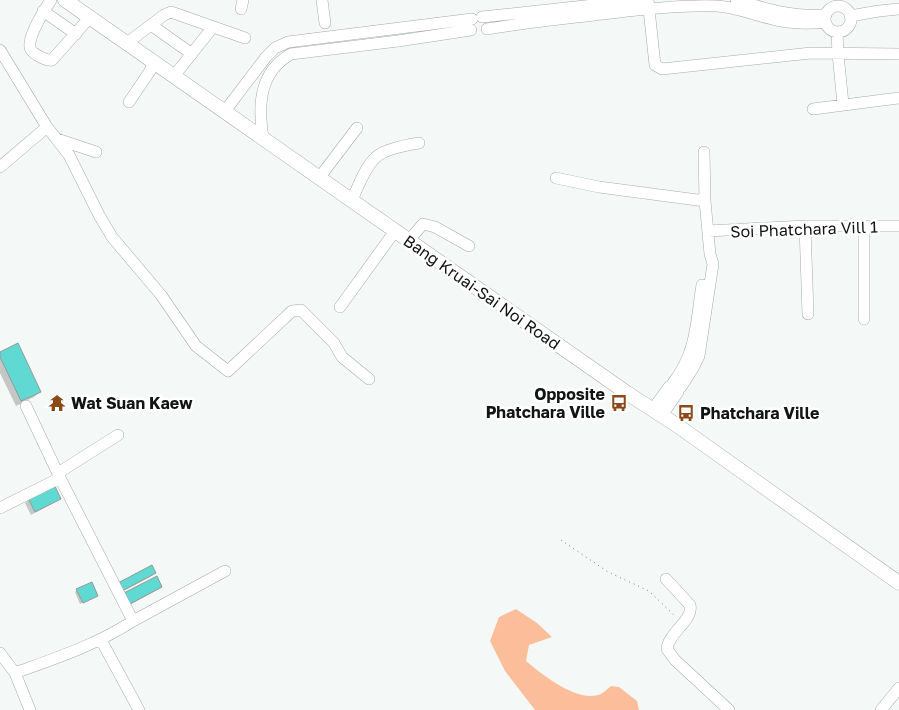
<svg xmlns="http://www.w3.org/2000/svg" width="899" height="710" viewBox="0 0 899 710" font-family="'Golos Text',sans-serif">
<rect width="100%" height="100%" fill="#f4f9f8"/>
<path fill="#fcbe9a" d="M516,609L537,623L552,637L529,645L526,661C543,675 575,701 598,695C603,694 607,689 611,686L619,687L637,701L639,710H535L505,671L490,641L499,617Z"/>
<path fill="#0003" d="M0,353L39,392L34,397L16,406L0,373Z
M59,498L55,502L31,515L25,503L29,499Z
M154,573L150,577L116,595L113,589Z
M161,586L157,590L124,608L123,595Z
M77,590L97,595L80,604L75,592Z"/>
<path fill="#61d9d3" stroke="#949998" d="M18,343L41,392L21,401L0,357V352Z
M54,484L61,499L35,512L28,498Z
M152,565L156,573L120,592L116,584Z
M157,576L162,587L128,605L122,594Z
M92,582L98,596L83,603L76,589Z"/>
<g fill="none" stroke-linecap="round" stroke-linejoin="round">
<g stroke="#a6aaaa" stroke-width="12">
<path id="minor" d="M51,0C45,9 28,36 30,47C30,51 34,53 37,55C42,58 47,61 52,60L90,17
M322,0L325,23
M648,0L655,65L662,69L811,53L899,54
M736,0C764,8 791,17 820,15
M825 19a13 13 0 1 1 26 0a13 13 0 1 1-26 0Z
M241,9L243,0
M43,11L76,34
M850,16L879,11L899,9
M482,17L640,0
M151,25L192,54
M487,29C528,22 570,18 611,13C646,9 682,5 717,6C736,7 754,15 772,19C790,24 807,24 825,22
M837,32L838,54L843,104
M127,43L164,15L171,12L245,38
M0,50L47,127L69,155L99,215L112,237L161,295L196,346L228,371L292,311L301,310L334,343L342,357L369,379
M174,76L213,27
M129,102L150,71L154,61
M813,109L899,98
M225,111L266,57L275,48L288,42L472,19
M263,138C258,105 259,72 291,54L398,41L471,30
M57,139L96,152
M0,167L47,127
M319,178L357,128
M556,178L599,187L705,201
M352,200C358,187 364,169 375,158C384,149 406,145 419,143
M805,226L808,314
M864,226V319
M708,231L805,226H899
M409,240L423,224L435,227L469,246
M340,307L395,231
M673,383C697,352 696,322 702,285
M681,387L693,368L699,356L713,264L710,254L705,201L704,152
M26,406L60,478L133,621L225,571
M653,409L669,387
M662,415L678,392
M58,473L118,435
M0,508L60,478
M666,579L690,605C694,620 668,633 667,649L675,660L729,710
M101,640L139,710
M0,653L15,673L30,710
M15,673C56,658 96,645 133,621
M881,710L899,688"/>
</g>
<g stroke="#a6aaaa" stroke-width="15">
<path id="major" d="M65,0L627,393L678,426L899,583"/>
</g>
<path stroke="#797c7b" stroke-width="1" stroke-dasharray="1 4" stroke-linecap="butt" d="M561,540L608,572L649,591L676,617"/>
<use href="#minor" stroke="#fff" stroke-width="11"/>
<use href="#major" stroke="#fff" stroke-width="14"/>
</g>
<defs>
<g id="temple-bare" transform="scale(1.35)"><path d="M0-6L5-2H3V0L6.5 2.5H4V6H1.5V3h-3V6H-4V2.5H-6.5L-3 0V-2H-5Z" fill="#8b4919" stroke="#fff" stroke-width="2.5" paint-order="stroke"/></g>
<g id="bus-bare" transform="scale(1.35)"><path d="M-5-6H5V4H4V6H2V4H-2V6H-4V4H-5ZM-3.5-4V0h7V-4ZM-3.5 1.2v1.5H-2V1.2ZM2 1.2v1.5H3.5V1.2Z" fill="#8b4919" stroke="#fff" stroke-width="2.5" paint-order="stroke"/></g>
</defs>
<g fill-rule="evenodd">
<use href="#temple-bare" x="57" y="403"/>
<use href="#bus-bare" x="619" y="403"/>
<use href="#bus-bare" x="686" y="413"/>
</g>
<g text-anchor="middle" stroke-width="5" stroke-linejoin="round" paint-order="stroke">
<g font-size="16" fill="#121313" stroke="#fff">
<text transform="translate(804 229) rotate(-2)" y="6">Soi Phatchara Vill 1</text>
<text transform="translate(482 292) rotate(35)" y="6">Bang Kruai-Sai Noi Road</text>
</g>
<g font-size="16" font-weight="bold" fill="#121313" stroke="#fff" text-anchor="start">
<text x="605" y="400" text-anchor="end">Opposite<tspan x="605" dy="18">Phatchara Ville</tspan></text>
<text x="71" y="409">Wat Suan Kaew</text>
<text x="700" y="419">Phatchara Ville</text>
</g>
</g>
</svg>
